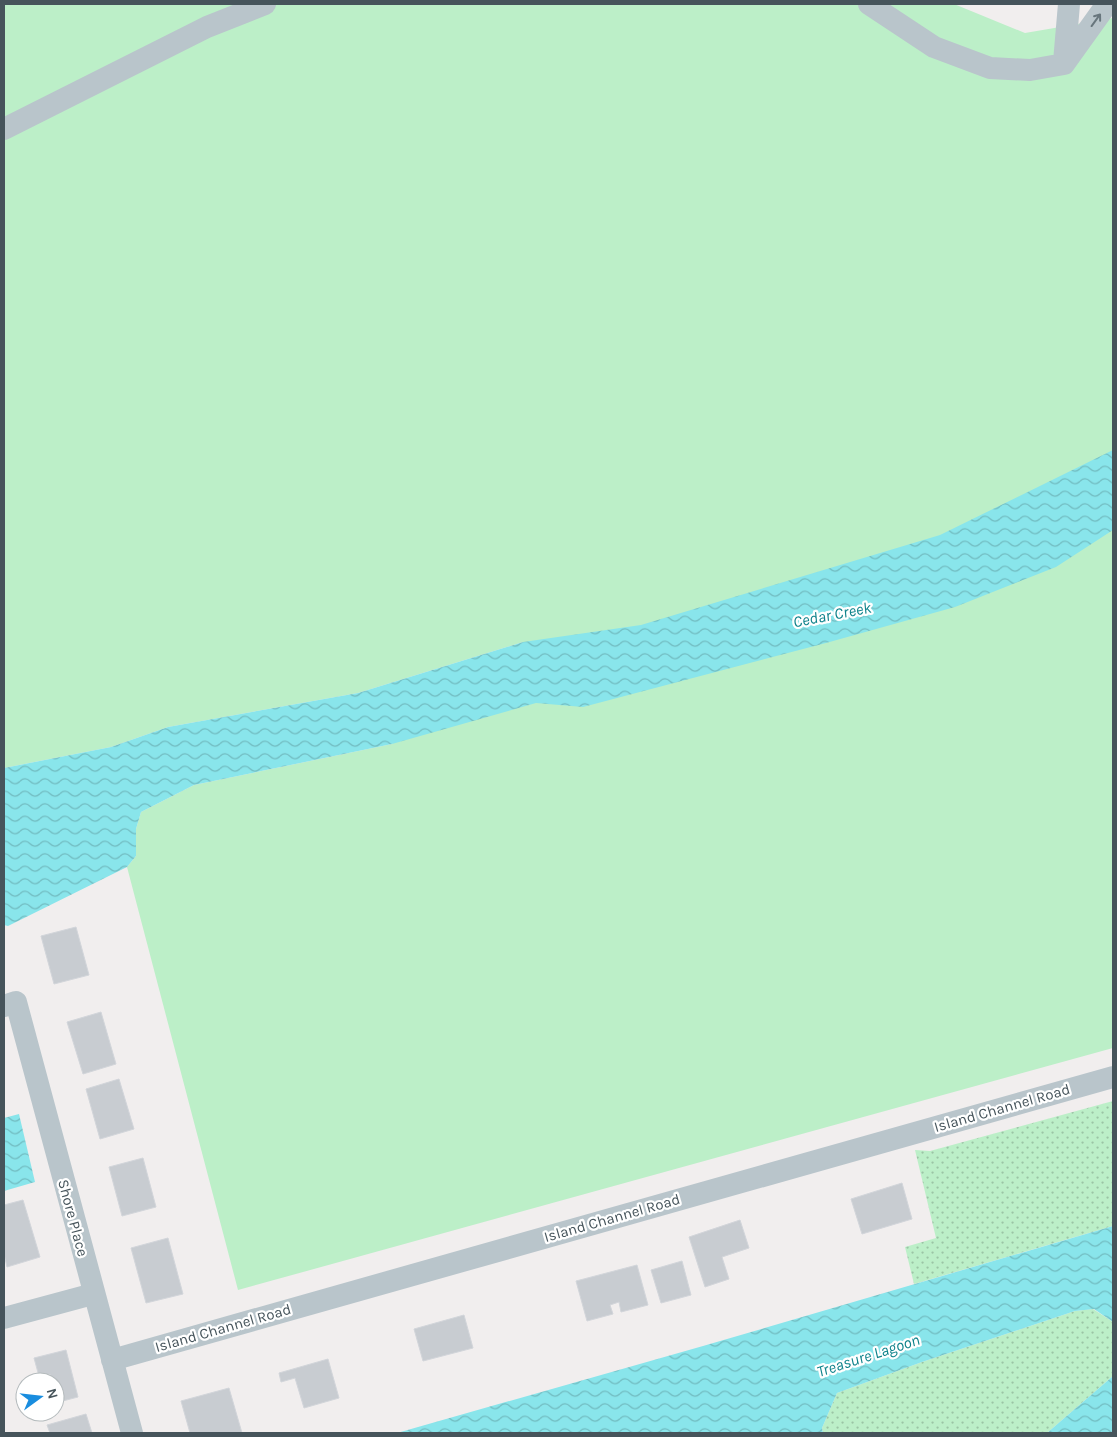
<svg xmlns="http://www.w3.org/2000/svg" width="1117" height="1437" viewBox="0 0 1117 1437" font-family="Karla,sans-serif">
<defs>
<pattern id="grass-dots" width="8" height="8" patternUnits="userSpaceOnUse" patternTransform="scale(1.25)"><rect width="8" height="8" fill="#bcefc8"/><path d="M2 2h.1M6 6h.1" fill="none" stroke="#9bc4a5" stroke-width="1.8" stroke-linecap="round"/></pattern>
<pattern id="water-waves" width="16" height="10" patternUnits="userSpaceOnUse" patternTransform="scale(1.25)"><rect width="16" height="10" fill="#89e5eb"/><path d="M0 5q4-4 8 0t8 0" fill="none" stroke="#72bcc1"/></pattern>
</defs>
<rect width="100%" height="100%" fill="#f1eeee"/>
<path fill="url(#grass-dots)" d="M1113,1101V1226L914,1284L905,1247L936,1238L915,1150L930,1151Z
M1093,1309L1113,1322V1376L1047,1433H823L822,1428L837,1393L922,1362L1075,1311Z"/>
<path fill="#bcefc8" d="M4,4H954L1025,33L1113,18V1048L238,1290L127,867L136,856V829L141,812L194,785L392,744L523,642L358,693L168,727L111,747L4,768Z"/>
<path fill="url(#water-waves)" d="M1113,450V530L1056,567L955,607L826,643L583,707L536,703L392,744L194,785L141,812L136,829V856L127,867L8,926L4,925V768L111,747L168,727L358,693L523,642L641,625L940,535Z
M19,1114L35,1182L4,1191V1118Z
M1113,1226V1322L1094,1309L1075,1311L922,1362L837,1393L822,1428L823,1433H397L703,1346Z
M1113,1376V1433H1047Z"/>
<path fill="#c8ccd1" stroke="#d2d5da" d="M76,927L89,975L54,984L41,936Z
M101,1012L116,1064L83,1074L67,1022Z
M119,1079L134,1129L100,1139L86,1089Z
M143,1158L156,1207L122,1216L109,1167Z
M902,1183L912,1219L862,1234L851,1199Z
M23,1200L40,1257L7,1267L4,1254V1205Z
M740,1220L749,1248L722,1257L729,1279L705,1287L689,1237Z
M168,1238L183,1294L146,1303L131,1248Z
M682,1261L691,1295L661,1303L651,1270Z
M637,1265L648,1305L621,1312L619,1302L610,1305L613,1314L587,1321L576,1281Z
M464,1315L473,1348L423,1361L414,1329Z
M66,1350L78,1397L55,1403V1382H35L40,1380L34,1358Z
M328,1359L339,1398L304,1408L295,1378L281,1382L279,1373Z
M229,1388L242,1433H190L181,1401Z
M86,1414L92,1433H50L47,1425Z"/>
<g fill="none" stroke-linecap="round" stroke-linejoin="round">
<path stroke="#b9c5cb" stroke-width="22" d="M869,4L934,47L990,68L1030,70L1064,64L1107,4
M1064,62L1069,4
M4,129L207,27L265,4
M4,1006L16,1002L132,1433
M4,1318L93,1294
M112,1360L1113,1077"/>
</g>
<defs><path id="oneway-shaft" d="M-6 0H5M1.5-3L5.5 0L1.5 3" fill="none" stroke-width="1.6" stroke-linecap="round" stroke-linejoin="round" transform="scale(1.25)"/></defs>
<use stroke="#68767d" href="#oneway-shaft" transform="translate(1096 20) rotate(-54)"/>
<g text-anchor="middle" stroke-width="4.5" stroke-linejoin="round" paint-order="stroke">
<g font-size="15" fill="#46545b" stroke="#fff">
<text transform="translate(1002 1108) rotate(-16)" y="5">Island Channel Road</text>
<text transform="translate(73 1218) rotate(75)" y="5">Shore Place</text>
<text transform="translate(612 1218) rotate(-16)" y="5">Island Channel Road</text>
<text transform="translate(223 1328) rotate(-16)" y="5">Island Channel Road</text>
</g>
<g font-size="16" font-style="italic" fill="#0d828a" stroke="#fff">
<text transform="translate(832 614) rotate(-11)" y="6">Cedar Creek</text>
<text transform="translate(868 1355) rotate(-18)" y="6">Treasure Lagoon</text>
</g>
</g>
<rect width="1117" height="1437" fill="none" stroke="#46545b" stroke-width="10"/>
<g transform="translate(40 1397) rotate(75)"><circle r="24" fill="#ffffff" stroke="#b5bbbd"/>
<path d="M0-4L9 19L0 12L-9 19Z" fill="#198ddf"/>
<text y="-8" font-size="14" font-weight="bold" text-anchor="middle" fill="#46545b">N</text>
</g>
</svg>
